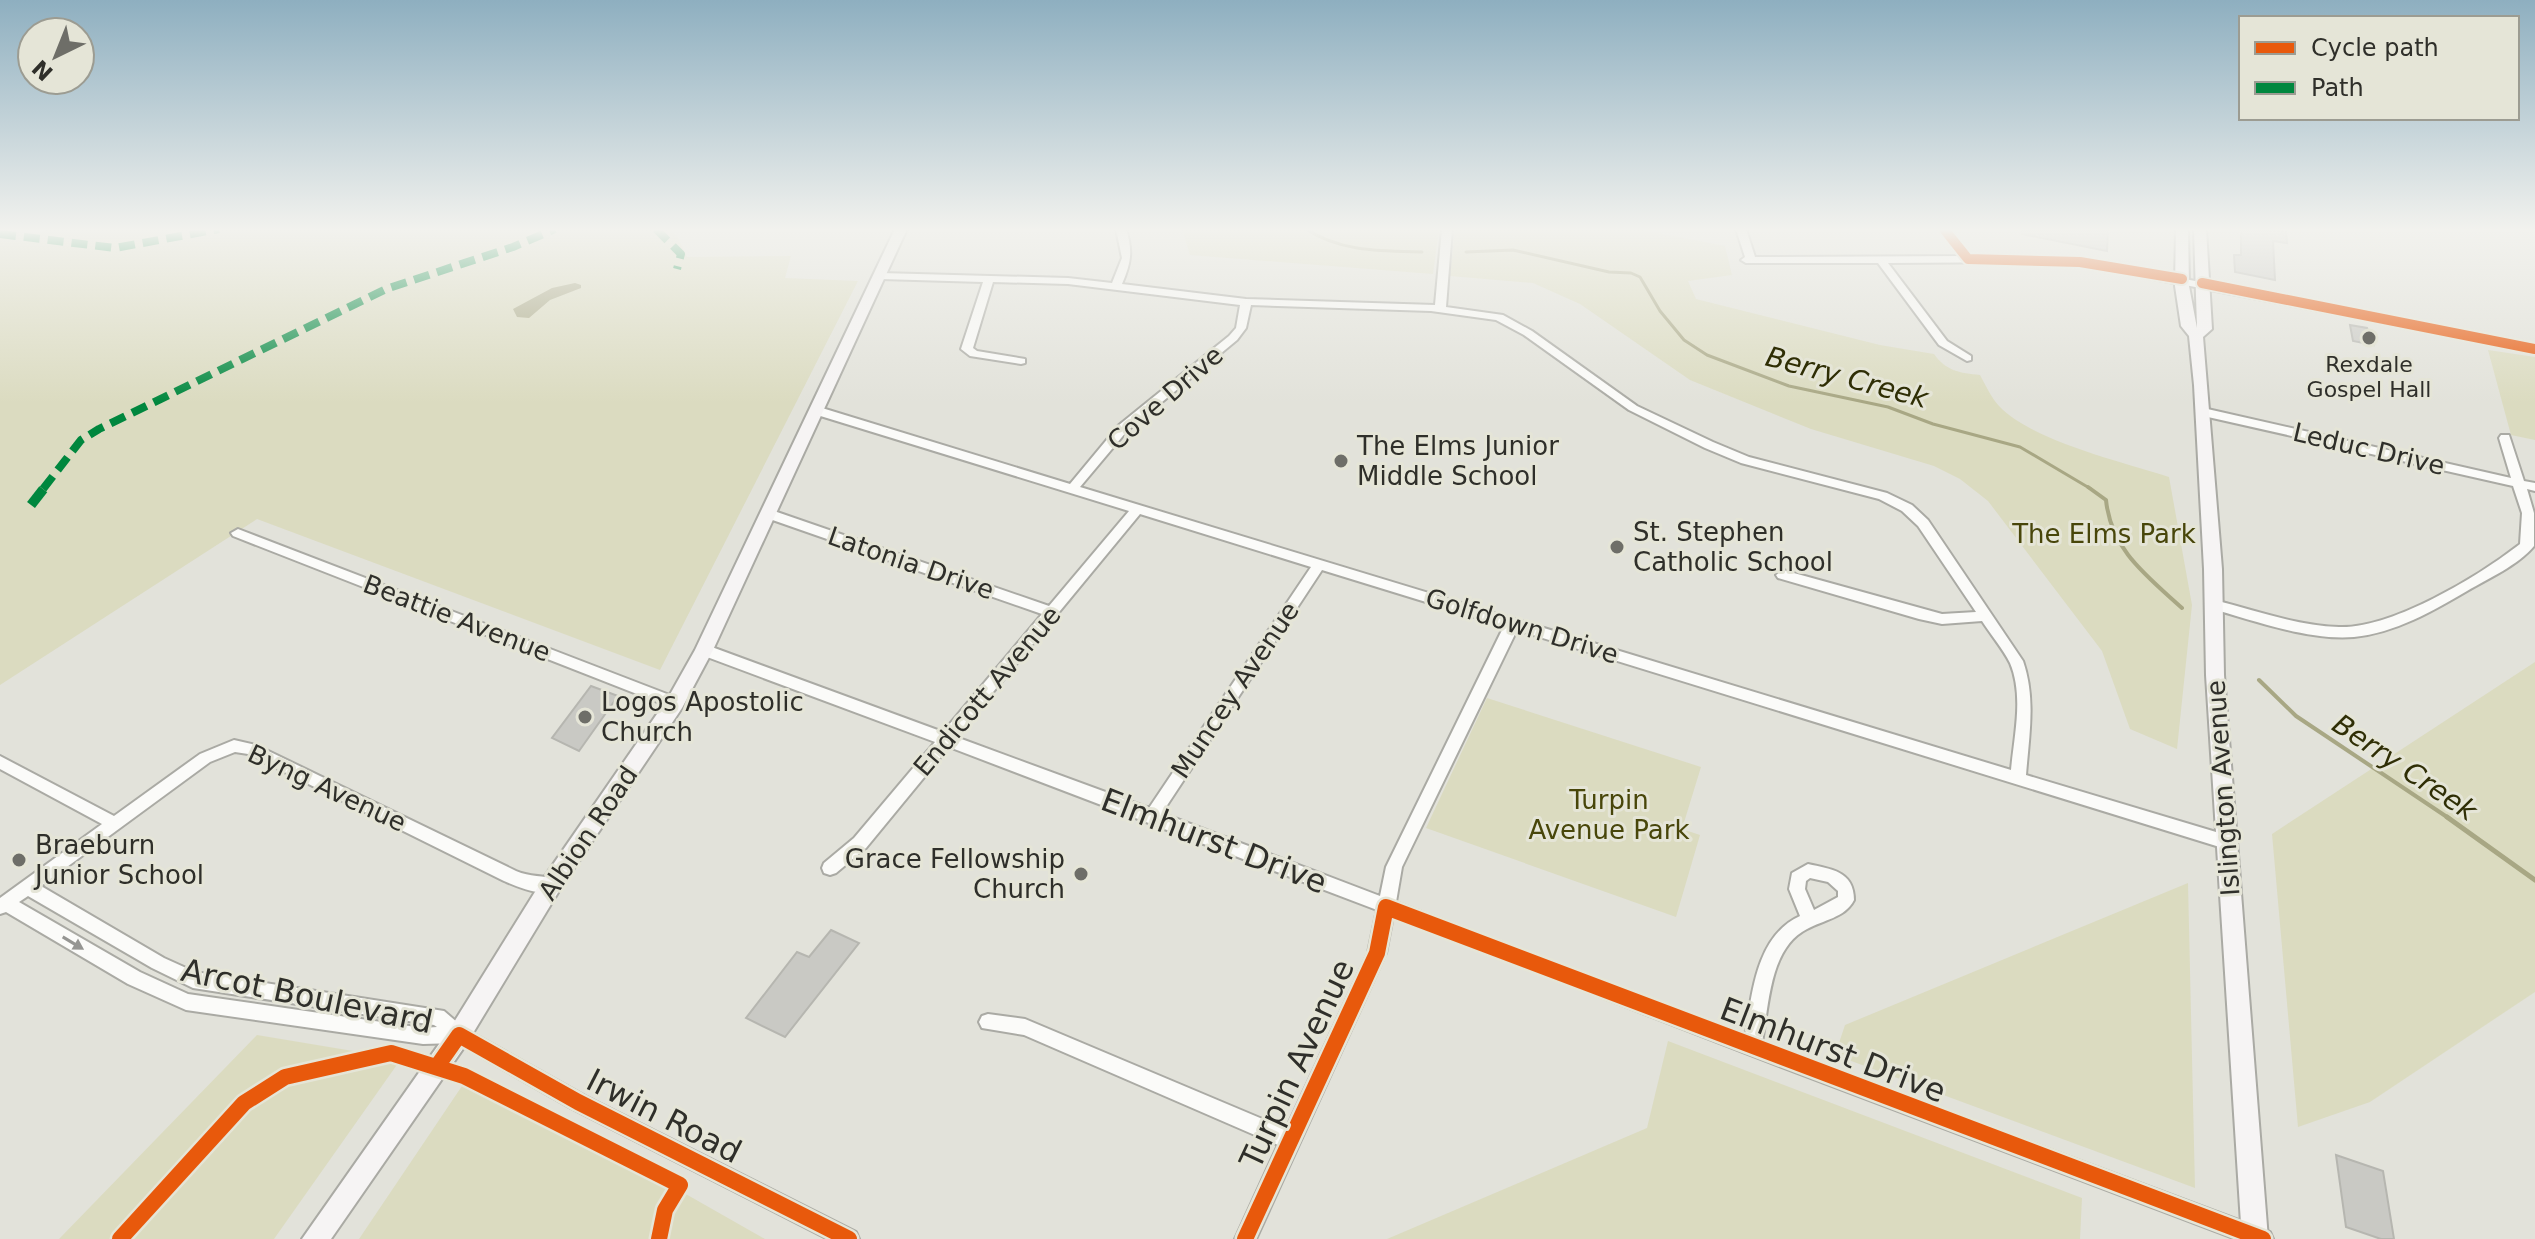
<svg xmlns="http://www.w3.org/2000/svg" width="2535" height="1239" viewBox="0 0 2535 1239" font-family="'DejaVu Sans',sans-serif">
<rect width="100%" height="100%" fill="#e2e2da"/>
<path fill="#dbdbc0" d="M57,229H669L677,236L687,257L791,256L785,278L858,281L660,670L257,519L0,685V231L23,234Z
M1182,229H1439L1433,274L1190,255Z
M1455,229H1637L1725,246L1732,275L1688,281L1696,299L1880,345L1934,354C1946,371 1960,373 1980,375C1986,386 1992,399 2000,407C2033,441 2123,462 2169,477L2192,605L2177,749L2130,729L2102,651L1988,501L1960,479L1934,466L1811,429L1690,380L1580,304L1533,283L1450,276Z
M2488,350L2535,357V440L2511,435Z
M2535,662V992L2370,1102L2298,1127L2272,834Z
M1487,698L1701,767L1682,829L1700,835L1676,917L1426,828Z
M2188,883L2195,1188L1835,1055L1845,1025Z
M257,1035L401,1059L274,1239H59Z
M1668,1041L2082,1198L2080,1239H1387L1647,1128Z
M464,1083L684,1193L765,1239H359Z"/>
<path fill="#a8a784" d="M575,283L581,285V288L550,300L529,318L517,317L513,309L552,288Z"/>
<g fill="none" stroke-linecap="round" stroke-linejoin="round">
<path stroke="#a8a784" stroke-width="3" d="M1306,229C1341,252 1381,251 1422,252
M1466,252L1513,250L1609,272L1631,273L1640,277L1660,311L1684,340L1707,355L1789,386L1888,407L1933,424L2020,447L2091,489"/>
<path stroke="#a8a784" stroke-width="4" d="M2088,487L2106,500C2111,550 2147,576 2182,608
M2259,680L2296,716L2450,819"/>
<path stroke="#a8a784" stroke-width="5" d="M2447,817L2535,880"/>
</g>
<path fill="#c9c9c4" stroke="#b6b6b0" stroke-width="2" d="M2023,229H2108L2107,251L2022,234Z
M2241,229L2286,232L2287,243L2273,241L2275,280L2235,272L2234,255H2241Z
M2350,325L2367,328L2373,345L2353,341Z
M591,686L618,696L579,751L552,738Z
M831,930L859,943L785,1037L746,1018L797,952L809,957Z
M2336,1155L2383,1171L2394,1239H2381L2346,1227Z"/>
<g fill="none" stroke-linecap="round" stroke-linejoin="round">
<g stroke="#aaaaa4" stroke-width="4">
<path id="minor" d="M1116,229H1126C1133,251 1131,263 1122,284L1246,299L1435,305L1442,229H1452L1446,307L1503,315L1532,331L1637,406L1713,442L1749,457L1887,493L1912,505L1928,520L2023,661C2036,699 2029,736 2026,775L2226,835L2232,837L2234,842L2232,847L2226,849L1517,630L1402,867L1396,902L1745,1036C1752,994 1756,936 1800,916L1789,889L1792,873L1808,864C1831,869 1854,871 1854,900C1845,918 1823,920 1807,929C1769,948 1769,1006 1762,1042L2263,1229L2270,1232L2273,1239H2236L1745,1053L1393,916L1386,953L1256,1239H1235L1278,1145L1024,1035L982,1028L979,1022L982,1016L988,1014L1025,1019L1286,1129L1368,953L1377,910L949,747L866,848L836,873L830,875L824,873L822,868L824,863L854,838L935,742L699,654L697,650L704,645L709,646L943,732L1042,614L764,517L763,514L769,510L774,511L1049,606L1129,511L814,414L812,411L818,407L822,408L1070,484L1119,425L1229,336L1236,328L1240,305L1068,284L993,282L973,348L977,351L1025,359V363L1021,364L970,356L961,349L983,282L881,279L876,276L881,273L1068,278L1112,283L1122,258ZM1251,305L1431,311L1496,320L1524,335L1629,410L1705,448L1741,463L1879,499L1902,511L1918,526L1976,612L1942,614L1783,570L1776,575L1778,578L1919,619L1942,624L1982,621C1991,635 2003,649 2010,663C2024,696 2014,736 2011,770L1080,487L1127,431L1237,340L1246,328ZM1140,514L1311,567L1149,808L956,737ZM1322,570L1504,626L1386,867L1380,896L1162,813ZM1810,878L1828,882L1838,891V897L1814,910L1805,889L1806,881Z
M1736,229H1746L1755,257L1960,256L1939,229H1949L1971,256L2080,259L2535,346V352L2080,265L2029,262L1888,263L1947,341L1971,356V360L1967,361L1939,345L1878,263H1746L1741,260L1745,257Z
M2203,408L2511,478L2499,438L2501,435H2509L2524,481L2535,483V491L2527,489L2534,513V546C2517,566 2489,578 2467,591C2433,611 2395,633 2354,637C2309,641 2252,620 2209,608L2207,605L2214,600C2255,610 2297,626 2339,627C2392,629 2479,576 2520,544L2522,513L2513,486L2199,415V409Z
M238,529L680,699L682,703L680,707H670L233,536L231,533Z
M234,740L256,745L516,871C530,877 543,875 557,880L559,885L557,890C538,896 521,888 504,881L248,754L235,752L210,762L41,886L164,958L195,972L444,1011L465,1029L585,1096L856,1232L859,1239H828L571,1108L457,1043L423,1044L186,1010L128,984L6,912L0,914V898L102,824L0,769V756L114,816L200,754ZM28,896L152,968L193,988L434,1025L437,1027L423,1028L188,994L140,972L19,902Z"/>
</g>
<g stroke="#aaaaa4" stroke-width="4">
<path id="secondary" d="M895,229H907L713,650L682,708L559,891L467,1043L331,1239H302L451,1027L543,879L668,698L695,650Z
M2176,229H2188L2189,286L2197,328L2194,229H2206L2212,329L2203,337L2222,569L2224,675L2268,1239H2242L2206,675L2204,569L2194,385L2189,336L2181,326L2175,286Z"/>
</g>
<use href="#minor" fill="#fbfbf9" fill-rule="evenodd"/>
<use href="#secondary" fill="#f6f4f4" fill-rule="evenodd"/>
<path stroke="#00873e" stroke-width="8" stroke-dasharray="16 8" stroke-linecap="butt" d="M656,229L681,254L677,269
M0,234L115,248L219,229
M43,489L81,440L99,429L386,289L513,247L555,229"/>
<path stroke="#00873e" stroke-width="10" stroke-dasharray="20 10" stroke-linecap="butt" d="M31,505L45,487"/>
<g stroke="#e5e5d7" stroke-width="14">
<path id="cycleway-far1" d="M1944,229L1968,259L2080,262L2182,279
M2202,283L2535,349"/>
</g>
<g stroke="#e5e5d7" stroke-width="21">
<path id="cycleway" d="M438,1065L459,1035L578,1102L849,1239
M120,1239L244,1103L285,1077L391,1053L464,1076L680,1185L665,1210L659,1239
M1245,1239L1377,953L1386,907L2263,1239"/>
</g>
<use href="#cycleway-far1" stroke="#e8590c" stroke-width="10"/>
<use href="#cycleway" stroke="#e8590c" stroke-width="16"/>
</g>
<defs><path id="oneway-solid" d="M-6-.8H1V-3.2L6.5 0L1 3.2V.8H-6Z" transform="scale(2)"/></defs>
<use fill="#959592" href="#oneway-solid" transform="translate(73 943) rotate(31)"/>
<linearGradient id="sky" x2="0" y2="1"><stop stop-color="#8eafc0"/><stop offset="0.57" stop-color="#f2f2ee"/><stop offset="1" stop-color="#f2f2ee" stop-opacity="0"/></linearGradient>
<rect width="2535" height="403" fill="url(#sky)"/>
<g fill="#6e6e68" stroke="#e5e5d7" stroke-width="3">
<circle cx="2369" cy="338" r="8"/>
<circle cx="1341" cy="461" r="8"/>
<circle cx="1617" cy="547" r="8"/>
<circle cx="585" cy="717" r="8"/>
<circle cx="19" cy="860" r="8"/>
<circle cx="1081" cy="874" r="8"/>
</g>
<g text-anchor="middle" stroke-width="6" stroke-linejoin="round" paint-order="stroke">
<g font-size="22" fill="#2f2f2a" stroke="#e5e5d7">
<text x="2369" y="372">Rexdale<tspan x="2369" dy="25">Gospel Hall</tspan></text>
</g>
<g font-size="26" fill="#2f2f2a" stroke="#e5e5d7">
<text transform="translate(1165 398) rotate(-41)" y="9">Cove Drive</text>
<text transform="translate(2369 449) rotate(13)" y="9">Leduc Drive</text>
<text transform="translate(911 563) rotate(19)" y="9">Latonia Drive</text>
<text transform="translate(457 618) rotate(21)" y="9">Beattie Avenue</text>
<text transform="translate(1522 626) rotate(17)" y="9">Golfdown Drive</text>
<text transform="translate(1235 690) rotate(-56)" y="9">Muncey Avenue</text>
<text transform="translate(987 691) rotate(-50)" y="9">Endicott Avenue</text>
<text transform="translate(327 788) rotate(25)" y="9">Byng Avenue</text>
<text transform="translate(2223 788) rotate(-94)" y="9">Islington Avenue</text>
<text transform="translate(588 833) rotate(-56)" y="9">Albion Road</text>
</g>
<g font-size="26" fill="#2f2f2a" stroke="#e5e5d7" text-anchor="start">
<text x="1357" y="455">The Elms Junior<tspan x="1357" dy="30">Middle School</tspan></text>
<text x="1633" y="541">St. Stephen<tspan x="1633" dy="30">Catholic School</tspan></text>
<text x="601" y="711">Logos Apostolic<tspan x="601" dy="30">Church</tspan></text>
<text x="35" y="854">Braeburn<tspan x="35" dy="30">Junior School</tspan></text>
<text x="1065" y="868" text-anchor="end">Grace Fellowship<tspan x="1065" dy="30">Church</tspan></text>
</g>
<g font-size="26" fill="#48460a" stroke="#e5e5d7">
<text x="2104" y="543">The Elms Park</text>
<text x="1609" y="809">Turpin<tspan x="1609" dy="30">Avenue Park</tspan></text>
</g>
<g font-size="28" font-style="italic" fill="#2f2e05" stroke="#e5e5d7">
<text transform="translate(1847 377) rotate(15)" y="10">Berry Creek</text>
<text transform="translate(2405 767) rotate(34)" y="10">Berry Creek</text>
</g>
<g font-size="32" fill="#2f2f2a" stroke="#e5e5d7">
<text transform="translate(1214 841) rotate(21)" y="11">Elmhurst Drive</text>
<text transform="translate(307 996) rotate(12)" y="11">Arcot Boulevard</text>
<text transform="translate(1833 1050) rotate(21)" y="11">Elmhurst Drive</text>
<text transform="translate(1297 1064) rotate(-65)" y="11">Turpin Avenue</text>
<text transform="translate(664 1116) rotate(27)" y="11">Irwin Road</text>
</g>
</g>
<rect x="2239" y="16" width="280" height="104" fill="#e5e5d7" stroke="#9c9c92" stroke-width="2"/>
<rect x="2255" y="42" width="40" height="12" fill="#e8590c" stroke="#9c9c92" stroke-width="2"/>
<text x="2311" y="56" font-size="24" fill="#2f2f2a">Cycle path</text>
<rect x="2255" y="82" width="40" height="12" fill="#00873e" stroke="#9c9c92" stroke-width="2"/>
<text x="2311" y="96" font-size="24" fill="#2f2f2a">Path</text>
<g transform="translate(56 56) rotate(223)"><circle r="38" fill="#e5e5d7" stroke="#9c9c92" stroke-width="2"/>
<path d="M0-6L14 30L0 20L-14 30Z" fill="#6e6e68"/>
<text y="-12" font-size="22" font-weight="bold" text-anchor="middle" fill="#2f2f2a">N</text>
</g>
</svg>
